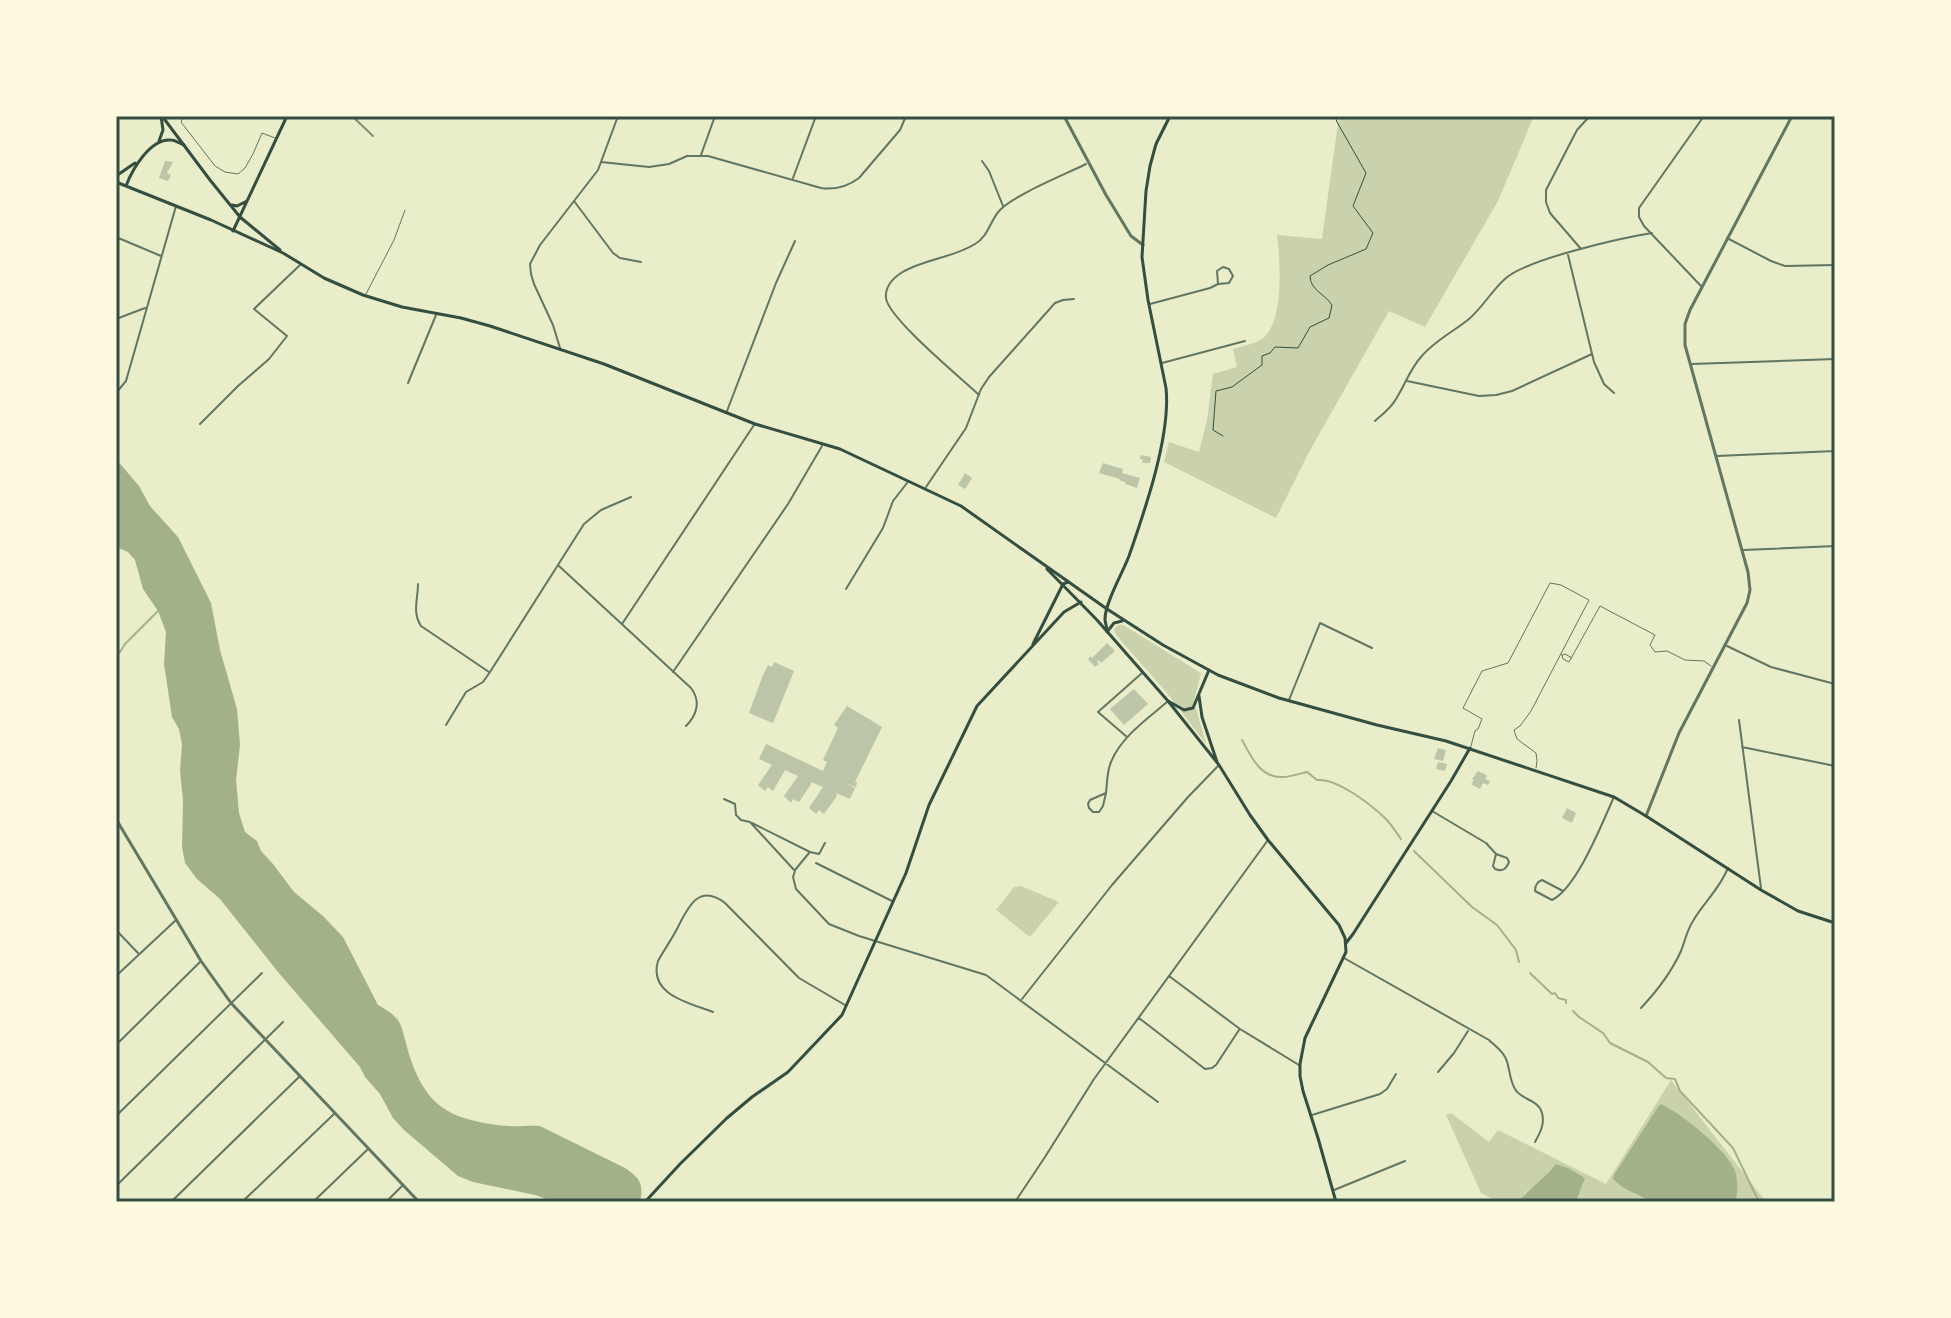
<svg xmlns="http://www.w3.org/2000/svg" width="1951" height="1318" viewBox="0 0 1951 1318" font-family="'DM Sans',sans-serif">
<rect width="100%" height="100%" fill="#e9edc9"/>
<path fill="#cad2ad" d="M1339,116H1534L1498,201L1425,327L1389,311L1309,452L1276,518L1164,462L1169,442L1199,452L1207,420L1213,374L1237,367L1233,349C1241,346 1256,344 1262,339C1285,322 1280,260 1277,235L1322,239Z
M1118,625H1123L1201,673L1194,701L1206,744L1167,693L1116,635L1114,629Z
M1021,886L1059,902L1030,937L996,910L1014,887Z
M1671,1080L1766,1202H1576L1585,1178L1547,1176L1526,1192L1518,1202H1498L1481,1193L1446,1115L1451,1113L1489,1142L1498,1130L1606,1184Z"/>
<path fill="#a3b18a" d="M116,459L139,486L150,506L178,537L211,603L220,650L237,709L240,745L236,780L239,813L245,832L257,841L261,851L273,864L294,892L323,916L343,937L378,1005C385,1009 392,1013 398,1020C402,1026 404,1036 406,1043C412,1068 424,1098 448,1111C463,1120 491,1125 509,1126C519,1127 529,1125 540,1126L625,1168C640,1178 644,1184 640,1202H555L535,1195L473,1182L458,1176L404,1130L393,1118L380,1094L365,1077L360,1067L278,972L220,899L197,879L185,863L182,847L183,800L180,771L182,744L179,729L172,717L164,664L166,632L158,611L143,589L135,560L128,552L116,547Z
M1661,1104C1681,1113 1728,1151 1735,1171C1738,1180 1738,1193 1735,1202H1652C1639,1194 1624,1191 1613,1179L1614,1175L1658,1107Z
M1556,1164L1568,1168L1585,1178L1576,1202H1518C1529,1188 1545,1179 1556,1164Z"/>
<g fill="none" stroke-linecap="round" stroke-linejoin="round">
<path stroke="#a3b18a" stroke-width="2" d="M116,658L125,644L158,611
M1242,740C1251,756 1260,778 1282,777C1290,777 1299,774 1307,772L1317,780C1337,778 1370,804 1385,818C1391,824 1396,832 1401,839
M1414,851L1472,907L1497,925L1516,950L1519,962
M1530,973L1552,994L1555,993L1558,998L1566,1000V1003
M1573,1011L1579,1017L1603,1033L1610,1043L1648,1062L1666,1078L1675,1079L1680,1091L1733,1148L1759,1202"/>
</g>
<path fill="#bcc5a7" d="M165,161L173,162L167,173L171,175L168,181L159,178Z
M1141,455L1151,457L1150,463H1142L1143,460L1140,459Z
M1103,463L1123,469L1122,473L1140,478L1137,488L1125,484V482L1119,480L1120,479L1099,473Z
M965,473L972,478L965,489L958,485Z
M1107,643L1115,651L1101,663L1099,660L1097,662L1099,664L1095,667L1088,659L1091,656L1092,658Z
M774,662L794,671L773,723L749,713L763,675L768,665L772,667Z
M1134,689L1148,704L1124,725L1110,709Z
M847,706L882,727L855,782L857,783L856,787L847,784L855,788L850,799L836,793L837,796L824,814L819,810L816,814L809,808L823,787L811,782V784L799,802L793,799L791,803L784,796L798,776L785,770L773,791L768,787L765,791L758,785L772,765L759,759L766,744L823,771L827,762L823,760L838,728L834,725Z
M1438,748L1446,750L1443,761L1434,759Z
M1438,762L1447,764L1445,771L1436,769Z
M1478,771L1485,774L1487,776L1485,779L1490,781L1488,785L1483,783L1480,789L1471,784L1474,780L1472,779Z
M1567,808L1576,813L1572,823L1562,818Z"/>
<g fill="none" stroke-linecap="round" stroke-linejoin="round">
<path stroke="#344e41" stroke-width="1" d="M1223,436L1213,430L1216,391L1232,387L1262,365V356L1270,353L1275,347L1298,348L1310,327L1329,318L1332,305C1325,294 1310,290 1310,276L1328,265L1366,249L1373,233L1353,206L1366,173L1337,122L1335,116"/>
<path stroke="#617663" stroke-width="1" d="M184,116L181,122L215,166L225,172L238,174L245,168L253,154L262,133L275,138
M366,294L394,240L405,210
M1562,655L1563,659L1569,662L1600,606L1655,635L1650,645L1655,652L1667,651L1685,660L1704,661L1711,666
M1562,655L1565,654L1572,658
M1471,746L1475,731L1478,729L1482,719L1463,708L1482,671L1508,663L1550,583L1561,585L1589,600L1531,711L1520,726L1514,730L1517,739L1536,753L1537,761L1536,768"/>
<path stroke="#617663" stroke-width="2" d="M701,155L715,116
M982,161L989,171L1003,206
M601,162L649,167L669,164L687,156H708L821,188C835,190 847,187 859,178L900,130L906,116
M793,178L816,116
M574,201L613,253L620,258L641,262
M116,237L161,256
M1727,238L1771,261L1785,266L1835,265
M1581,249L1550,213L1546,202V190L1577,130L1588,118
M1568,255L1594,362L1604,384L1614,393
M1701,286L1644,226L1639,217V208L1704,116
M1150,304L1210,288L1218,284L1229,283L1233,276L1229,269L1223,267L1217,271L1218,284
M116,319L145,308
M560,348L553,325L534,284L531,274L530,264L540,245L598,170L618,116
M1162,363L1245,341
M1692,364L1835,359
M1407,381L1479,396L1496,395L1512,391L1592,354
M408,383L436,315
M116,393L126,381L176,206
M979,395C961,378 888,318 886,298C885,287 892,279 901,273C923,259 953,258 975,244C989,236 990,220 1000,210C1014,195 1066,174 1086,164
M727,411L776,283L795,241
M1375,421C1383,414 1391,408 1396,399C1405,385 1410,369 1421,357C1434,341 1453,332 1469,319C1483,307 1492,290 1506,278C1528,259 1621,238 1652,233
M200,424L238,386L269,359L287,336L254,309L300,265
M1717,456L1835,451
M926,487L966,428L981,389L989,377L1055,303L1063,300L1074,299
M1743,550L1835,546
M559,566L691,688C701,701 697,715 686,726
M418,584C418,599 412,612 421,626L489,672
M846,589L883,528L893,501L907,483
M622,624L754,425
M1727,646L1771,667L1835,684
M673,672L788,504L822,446
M1289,700L1320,623L1372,648
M1739,720L1761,888
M446,725L466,692L483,682L490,672L584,524L601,510L631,497
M1127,737L1098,712L1142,673
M1742,747L1835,766
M1106,793C1107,783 1107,771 1111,762C1121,737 1147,719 1167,702
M1106,793L1103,806L1099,812H1093L1089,808L1088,804L1090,800Z
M724,799L735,804L736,815L741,820L750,822L795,871L793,877L796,889L829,924L859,936L986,975L1158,1102
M1432,811L1486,843L1496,854L1507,858L1509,862C1506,869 1503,872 1495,869L1493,866L1496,854
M752,823L810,852L819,854L825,843
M816,863L892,901
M795,870L809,853
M1563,891L1542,880C1536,882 1535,886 1535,891L1552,900C1577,888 1602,823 1614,797
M116,930L138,953
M1344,958L1489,1040C1494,1045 1503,1051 1506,1059C1510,1068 1509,1079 1515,1089C1521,1100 1538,1099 1542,1113C1545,1124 1540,1133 1535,1142
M116,976L176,920
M1169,976L1240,1029L1299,1065
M1022,999L1112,885L1188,797L1219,765
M1641,1008C1656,992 1672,971 1681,951C1685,941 1687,930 1693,921C1704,902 1719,890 1728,868
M713,1012C690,1003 648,995 658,961C664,950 672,939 678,927C688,907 699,883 725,903L799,978L845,1005
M1139,1018L1205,1069L1212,1068L1216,1065L1239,1030
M116,1045L201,961
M1438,1072L1454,1053L1468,1031
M1312,1115L1380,1094L1387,1089L1396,1074
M116,1116L262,973
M116,1186L283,1022
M1334,1190L1405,1161
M171,1202L299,1077
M242,1202L334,1114
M313,1202L367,1150
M386,1202L402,1186
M1015,1202L1045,1157L1094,1079L1268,840"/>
<path stroke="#617663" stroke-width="3" d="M1064,116L1106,195L1131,236L1143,245
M1646,816L1679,733L1747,603L1750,590L1748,572L1685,345V324L1690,310L1792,116
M116,819L201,961L231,1003L419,1202"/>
<path stroke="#344e41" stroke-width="3" d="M162,116L210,180L240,217L280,250
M232,205L237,206L247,201
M233,231L287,116
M1107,631C1107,627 1105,623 1105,619C1105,603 1123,572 1129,556C1145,510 1171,435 1166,388L1148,300L1142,257L1146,191L1150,166L1156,144L1170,116
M1033,644L1063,584L1068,582
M1199,696L1202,717L1217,762
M1168,701L1219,765L1250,815L1268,840L1339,925L1345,938L1346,952L1305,1038L1300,1064V1076L1303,1091L1318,1138L1336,1202
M1346,943L1353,934L1451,781L1470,748
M645,1202L680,1164L727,1118L752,1097L788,1072L842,1015L906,873L929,805L977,706L1064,612L1081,602"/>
<path stroke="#344e41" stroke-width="3" d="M159,141L163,130L161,116
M116,176L135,163
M116,182L211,220L283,253L324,278L363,295L402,307L461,318L490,326L604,364L755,424L840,449L961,506L1107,609L1163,645L1218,675L1279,698L1377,725L1446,741L1614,797L1646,816L1761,890L1798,911L1835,923
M126,186C132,170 150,138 171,140C175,140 181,144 184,145
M1047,569L1097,620L1168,701L1184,710L1193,708L1209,670
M1107,632L1114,623L1122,621"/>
<path stroke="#7c8e77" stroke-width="2" d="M352,116L373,136"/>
</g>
<rect width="1951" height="1318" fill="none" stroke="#fefae0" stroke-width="236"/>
<rect x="118" y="118" width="1715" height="1082" fill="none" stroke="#344e41" stroke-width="3"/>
</svg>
